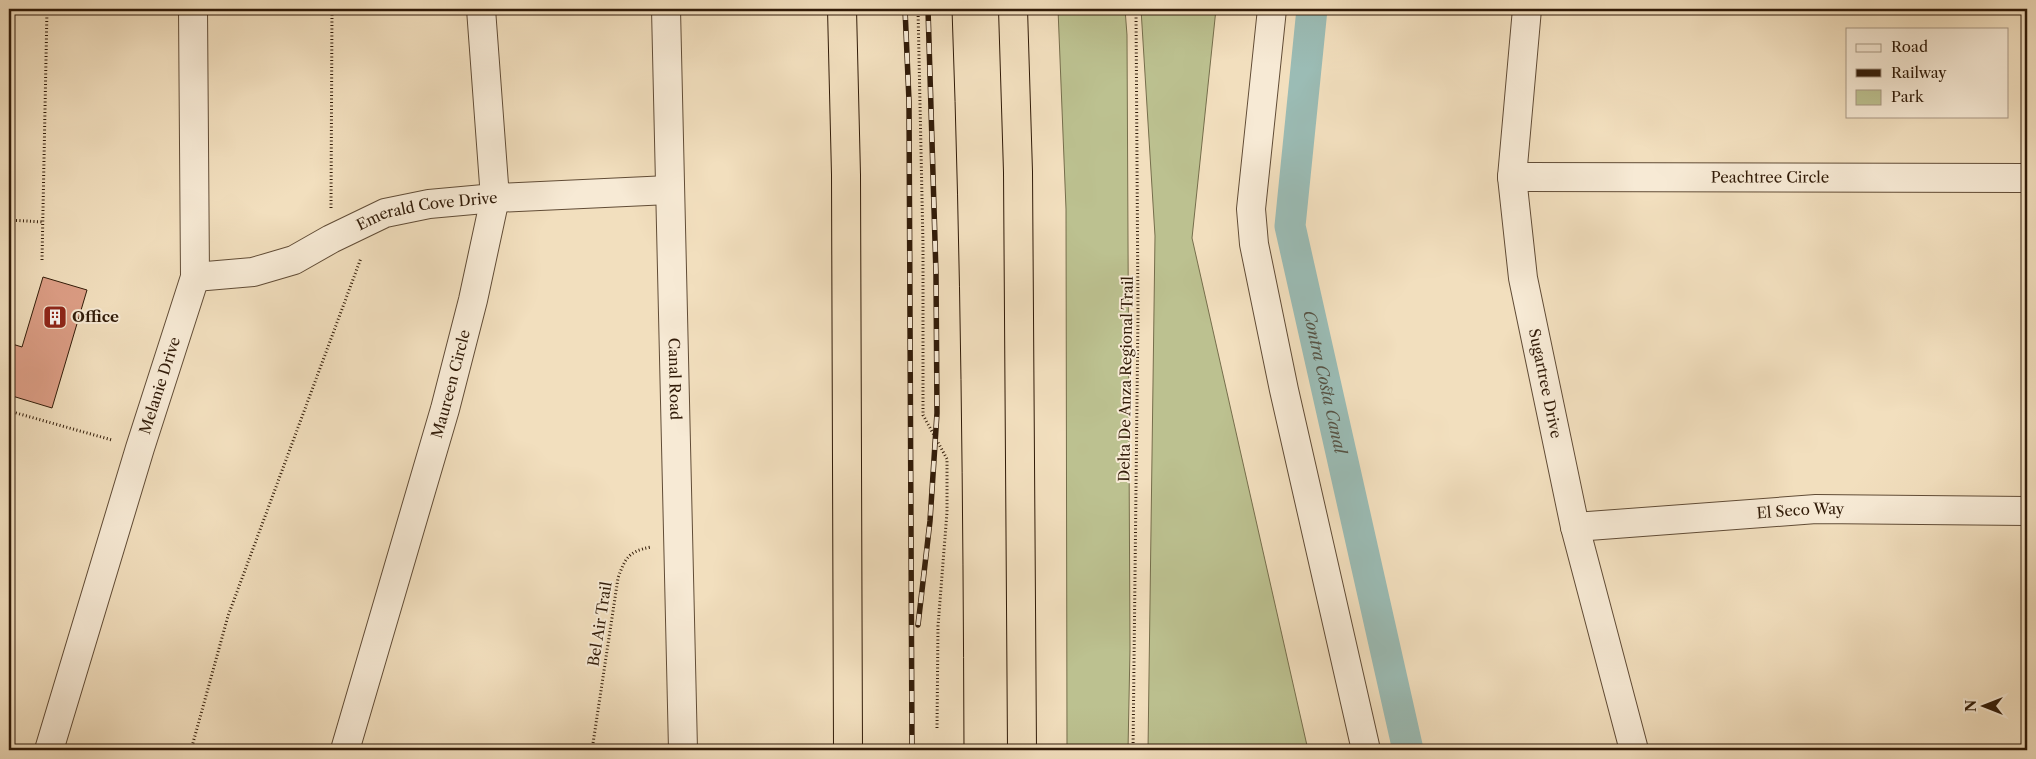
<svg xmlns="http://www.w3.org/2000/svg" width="2036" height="759" viewBox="0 0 2036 759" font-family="'Libre Caslon Text',serif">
<rect width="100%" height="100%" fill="#f2dfbe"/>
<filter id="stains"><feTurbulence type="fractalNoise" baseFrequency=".004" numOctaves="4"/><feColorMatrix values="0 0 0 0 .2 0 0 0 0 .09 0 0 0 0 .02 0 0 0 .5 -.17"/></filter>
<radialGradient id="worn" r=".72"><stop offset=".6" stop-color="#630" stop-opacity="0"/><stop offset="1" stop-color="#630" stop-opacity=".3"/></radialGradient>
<path fill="#bcc190" stroke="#766e4c" d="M1058,9H1125L1127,35L1130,649L1128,750H1067L1066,209Z
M1141,9H1216L1192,238L1308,750H1148L1155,236Z"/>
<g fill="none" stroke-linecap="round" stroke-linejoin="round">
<path stroke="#9bbcb5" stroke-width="31" id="s1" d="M1312,9L1290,226L1408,750"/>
</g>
<path fill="#dd9e86" stroke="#311b08" d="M43,277L87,290L52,408L9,395V343L22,347Z"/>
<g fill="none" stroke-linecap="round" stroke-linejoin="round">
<g stroke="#614c36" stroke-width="30">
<g id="minor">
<path id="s2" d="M666,9L683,750"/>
<path d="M1272,9L1251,209L1254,244L1284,390L1366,750"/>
<path id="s3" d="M1527,9L1512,177L1523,278L1575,527L1634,750"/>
<path id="s4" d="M1512,177L2027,178"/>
<path id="s5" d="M195,277L253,272L294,260L331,239L385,213L429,204L495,198L669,190"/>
<path id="s6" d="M1575,527L1816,509L2027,511"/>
<path id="s7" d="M49,750L140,448L195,277L193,9"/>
<path id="s8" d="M345,750L445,409L473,300L495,198L481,9"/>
</g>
</g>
<g stroke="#311b08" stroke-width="30">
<path id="highway" d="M842,9L846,175L848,750
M1013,9L1018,172L1022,750"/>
</g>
<path stroke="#311b08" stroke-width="3" stroke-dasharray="1 2.5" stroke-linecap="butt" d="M918,9L923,245V415L947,459V512L938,626L937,728
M331,208L332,9
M9,220L43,222
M42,260L47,9
M9,411L112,440
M191,750L228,616L361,258
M592,750L618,578C625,558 629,551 651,547
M1133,750L1138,314L1136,9"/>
<use href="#minor" stroke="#f7ead5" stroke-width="28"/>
<use href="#highway" stroke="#f2dfbe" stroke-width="28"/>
<path stroke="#311b08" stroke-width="1" d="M952,9C961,256 963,503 964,750"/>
<g stroke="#311b08" stroke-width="5.5">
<path id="rail" d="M905,9L909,101L912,750
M918,625L930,521L937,413L936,274L928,9"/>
</g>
<use href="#rail" stroke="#f7ead5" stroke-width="4" stroke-dasharray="11" stroke-linecap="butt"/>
</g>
<defs>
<g id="building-square" transform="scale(1.25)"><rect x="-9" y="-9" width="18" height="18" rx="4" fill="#8f2418" stroke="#f7ead5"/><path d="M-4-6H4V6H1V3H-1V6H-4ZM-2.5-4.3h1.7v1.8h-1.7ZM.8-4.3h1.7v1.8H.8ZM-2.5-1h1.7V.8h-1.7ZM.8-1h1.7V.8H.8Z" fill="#fff"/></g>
</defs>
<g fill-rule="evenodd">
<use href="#building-square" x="55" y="317"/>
</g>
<g text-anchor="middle" stroke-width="4" stroke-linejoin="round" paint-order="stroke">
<g font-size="15" fill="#311b08" stroke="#f7ead5">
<text dy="5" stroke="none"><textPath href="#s4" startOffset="258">Peachtree Circle</textPath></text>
<text dy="5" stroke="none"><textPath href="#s5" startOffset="245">Emerald Cove Drive</textPath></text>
<text transform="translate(1126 379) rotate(-89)" y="5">Delta De Anza Regional Trail</text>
<text dy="5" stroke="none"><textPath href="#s2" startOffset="370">Canal Road</textPath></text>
<text dy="5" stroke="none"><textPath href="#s3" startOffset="378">Sugartree Drive</textPath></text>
<text dy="5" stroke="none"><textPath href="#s8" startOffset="381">Maureen Circle</textPath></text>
<text dy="5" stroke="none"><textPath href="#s7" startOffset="381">Melanie Drive</textPath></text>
<text dy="5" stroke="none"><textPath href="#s6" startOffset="226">El Seco Way</textPath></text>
<text transform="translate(600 624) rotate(-81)" y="5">Bel Air Trail</text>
</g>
<g font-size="15" font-weight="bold" fill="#311b08" stroke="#f7ead5" text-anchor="start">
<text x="72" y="322">Office</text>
</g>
<g font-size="16" font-style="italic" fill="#565345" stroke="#f7ead5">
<text dy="6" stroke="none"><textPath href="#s1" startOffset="378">Contra Costa Canal</textPath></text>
</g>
</g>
<rect width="2036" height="759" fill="none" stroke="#f2dfbe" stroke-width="30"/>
<rect x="10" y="10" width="2016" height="739" fill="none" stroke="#311b08" stroke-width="2.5"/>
<rect x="15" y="15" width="2006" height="729" fill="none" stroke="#311b08"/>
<rect x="1846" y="28" width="162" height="90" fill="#f7ead5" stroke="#a89783"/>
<rect x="1856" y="44" width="25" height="8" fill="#f7ead5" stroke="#a89783"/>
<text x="1891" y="52" font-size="15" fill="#311b08">Road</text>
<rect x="1856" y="69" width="25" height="8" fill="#311b08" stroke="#a89783"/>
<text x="1891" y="78" font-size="15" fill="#311b08">Railway</text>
<rect x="1856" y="90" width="25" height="15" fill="#bcc190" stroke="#a89783"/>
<text x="1891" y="102" font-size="15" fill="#311b08">Park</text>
<g transform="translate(1984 706) rotate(270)" stroke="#f7ead5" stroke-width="4" paint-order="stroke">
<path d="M0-4L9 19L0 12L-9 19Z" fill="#311b08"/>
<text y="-8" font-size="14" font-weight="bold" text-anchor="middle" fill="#311b08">N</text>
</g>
<rect width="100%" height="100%" filter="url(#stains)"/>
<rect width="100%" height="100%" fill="url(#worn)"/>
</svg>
